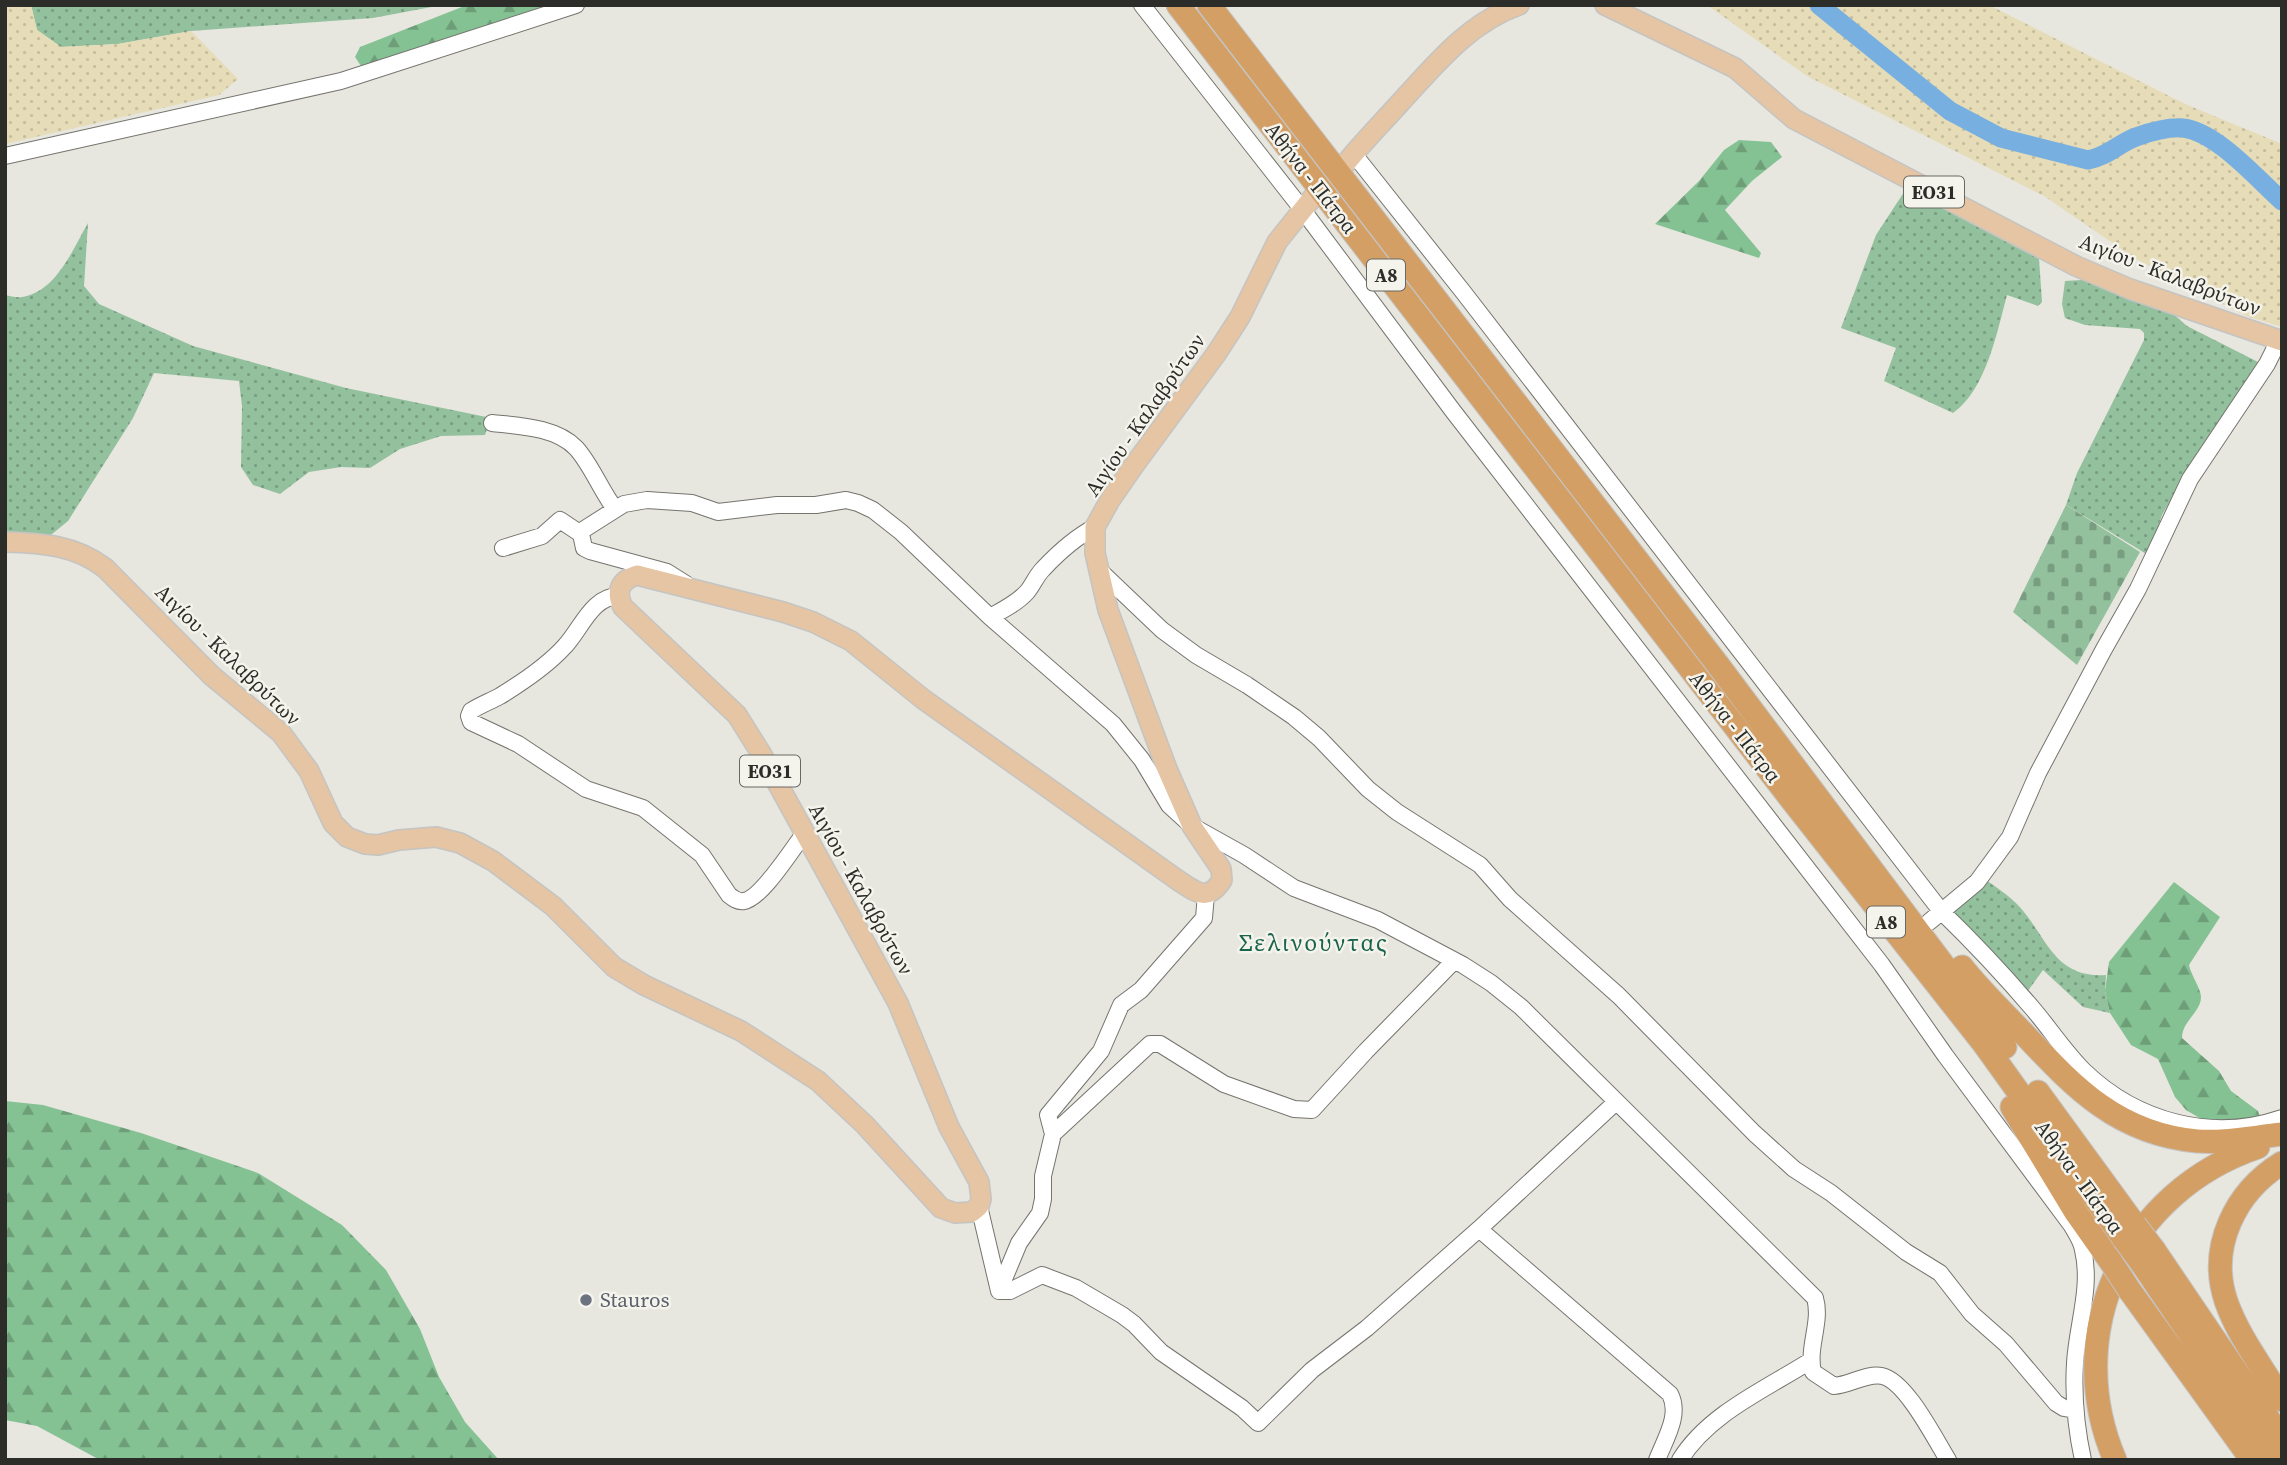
<svg xmlns="http://www.w3.org/2000/svg" width="2287" height="1465" viewBox="0 0 2287 1465" font-family="'Source Serif 4',serif">
<defs>
<pattern id="grass-dots" width="8" height="8" patternUnits="userSpaceOnUse" patternTransform="scale(1.75)"><rect width="8" height="8" fill="#93c19d"/><path d="M2 2h.1M6 6h.1" fill="none" stroke="#789d80" stroke-width="1.8" stroke-linecap="round"/></pattern>
<pattern id="forest-firs" width="22" height="20" patternUnits="userSpaceOnUse" patternTransform="scale(1.75)"><rect width="22" height="20" fill="#85c293"/><path d="M5 1l3.5 6h-7zM16 11l3.5 6h-7z" fill="#6d9e78"/></pattern>
<pattern id="sand-dots" width="8" height="8" patternUnits="userSpaceOnUse" patternTransform="scale(1.75)"><rect width="8" height="8" fill="#e6dcb7"/><path d="M2 2h.1M6 6h.1" fill="none" stroke="#c5bd9d" stroke-width="1.8" stroke-linecap="round"/></pattern>
<pattern id="cemetery-stones" width="16" height="16" patternUnits="userSpaceOnUse" patternTransform="scale(1.75)"><rect width="16" height="16" fill="#93c19d"/><path d="M2 7V4a2 2 0 0 1 4 0v3zM10 15v-3a2 2 0 0 1 4 0v3z" fill="#789d80"/></pattern>
</defs>
<rect width="100%" height="100%" fill="#e7e6df"/>
<path fill="url(#grass-dots)" d="M31,5H442L373,18L191,31L118,44L61,47L37,30Z
M1906,189L2039,259L2042,302L2038,306L2007,295C1997,332 1986,390 1953,413L1884,381L1896,348L1841,328L1876,235Z
M88,223L84,286L99,304L193,346L346,388L491,418L485,435L441,436L400,449L370,468L341,467L309,472L280,494L253,485L241,467L242,406L239,381L154,373L133,418L68,521L46,539L5,536V295C10,296 17,298 22,297C56,292 73,249 88,223Z
M2082,280L2171,312L2187,326L2258,362L2182,480L2162,515L2148,555L2066,505L2077,473L2144,340V333L2140,329L2085,325L2065,318L2062,304L2065,281Z
M1986,880C1999,889 2014,899 2024,912C2049,943 2057,978 2106,975L2105,991L2110,1013L2083,1007L2043,970L2027,992L1946,911Z"/>
<path fill="url(#forest-firs)" d="M467,5H565L369,68L361,66L355,57L360,47Z
M1739,140L1771,142L1782,157L1752,181L1725,210L1761,253L1759,258L1655,224L1699,181L1724,150Z
M2174,882L2220,917L2189,965C2191,975 2201,989 2201,997C2201,1012 2182,1021 2182,1038L2219,1071L2231,1091L2258,1111L2260,1117L2208,1123L2186,1110L2175,1097L2158,1059L2131,1045L2110,1013L2105,991L2109,962Z
M5,1101L43,1105L141,1133L258,1173L342,1225L386,1270L420,1329L439,1377L465,1422L499,1460H100L37,1426L5,1420Z"/>
<path fill="url(#sand-dots)" d="M5,5H31L37,30L61,47L118,44L191,31L238,79L219,95L5,144Z
M1707,5H1989L2185,104L2282,144V327L2246,316L2136,259L2044,196L1807,76Z"/>
<path fill="url(#cemetery-stones)" d="M2066,505L2140,552L2077,665L2013,612Z"/>
<g fill="none" stroke-linecap="round" stroke-linejoin="round">
<path stroke="#77b0e0" stroke-width="19" d="M1819,5L1950,111L2001,138L2088,160C2107,157 2119,143 2136,137C2150,132 2169,127 2183,128C2217,132 2257,179 2282,201"/>
<g stroke="#75746e" stroke-width="18">
<path id="minor" d="M1142,5L1302,209L1453,411L1882,965L1945,1055L2072,1226C2076,1233 2082,1242 2083,1250C2092,1287 2077,1326 2075,1363C2073,1396 2076,1428 2083,1460
M1353,153L1464,293L1941,911C1973,942 2004,975 2033,1009C2050,1029 2065,1052 2084,1071C2137,1122 2212,1142 2282,1118
M5,156L341,81L576,5
M492,423C519,426 556,427 576,448C591,464 601,491 615,509
M503,548L542,536L560,520L581,534
M1099,570L1162,630L1196,655L1247,685L1294,717L1319,738L1368,789L1397,812L1480,865L1510,899L1619,996L1754,1133L1794,1169L1831,1193L1906,1252L1940,1273L1972,1314L2006,1344L2056,1403L2064,1408L2075,1410
M686,584L667,572L590,551L584,548L581,534L583,530L624,504L647,500L692,503L718,512L777,505H816L846,500L858,503L873,510L901,532L990,617L1113,724L1142,760L1169,805L1192,826L1244,855L1294,888L1378,920L1463,965L1491,983L1521,1007L1815,1298C1822,1322 1807,1347 1813,1372L1834,1386C1850,1385 1866,1373 1882,1376C1906,1381 1935,1439 1948,1460
M619,596C592,596 581,629 565,646C547,666 523,682 500,696C491,701 480,705 471,711L469,716L471,722L518,744L586,789L643,808L702,855L729,895C734,899 738,902 744,901C762,898 792,849 804,834
M990,617C1003,610 1017,603 1027,592C1033,585 1036,576 1043,569C1058,553 1076,537 1095,527
M1929,922L1977,882L2010,837L2038,773L2104,649L2138,589L2190,479L2267,364L2279,340
M1053,1134L1048,1115L1101,1051L1121,1005L1141,990L1204,918L1206,894
M979,1206L999,1291H1010L1042,1275L1076,1288L1122,1315L1134,1324L1161,1352L1242,1408L1258,1423L1312,1370L1367,1328L1479,1229L1616,1102
M1479,1229L1670,1394C1681,1415 1665,1439 1657,1460
M999,1291L1019,1243L1040,1213L1043,1199V1176L1053,1134L1150,1044H1160L1224,1084L1294,1109L1312,1110L1366,1051L1454,961
M1680,1460C1708,1414 1766,1389 1810,1361"/>
</g>
<g stroke="#c4c4c3" stroke-width="22">
<path id="major" d="M1605,5L1735,68L1794,119L2076,266L2130,289L2282,341
M1342,168C1360,145 1380,125 1399,104C1435,65 1468,23 1519,5
M5,542C42,543 75,545 105,568L212,676L281,733L309,771L333,823L347,837L365,844L378,845L399,840L436,837L460,843L493,861L553,906L614,967L644,985L741,1031L818,1081L865,1125L941,1208L955,1213L972,1212L979,1206L981,1199L979,1182L949,1127L898,1003L762,755L737,715L623,607C615,592 620,580 637,575L783,612L813,622L851,641L923,699L1179,881C1197,893 1208,902 1222,880L1221,869L1192,826L1167,769L1108,610L1095,553V527L1110,500L1135,464L1216,354L1240,317L1277,242L1313,197"/>
</g>
<g stroke="#c4c4c3" stroke-width="25">
<path id="highway" d="M1178,5L1791,799L1984,1044L2124,1239
M1209,5L1718,665L2005,1047
M1962,967C1981,991 2003,1012 2024,1034C2075,1088 2118,1134 2197,1141C2226,1143 2253,1137 2282,1134
M2038,1092L2135,1225
M2012,1107L2075,1211L2111,1262
M2282,1163C2235,1192 2208,1247 2226,1301C2238,1336 2263,1368 2282,1400
M2154,1250L2282,1439
M2143,1265L2275,1460
M2130,1291L2252,1460
M2115,1460C2060,1331 2127,1191 2258,1147"/>
</g>
<use href="#minor" stroke="#fff" stroke-width="16"/>
<use href="#major" stroke="#e5c5a3" stroke-width="19"/>
<use href="#highway" stroke="#d49f65" stroke-width="23"/>
<g stroke="#c4c4c3" stroke-width="25" stroke-linecap="butt">
<path id="highway-bridge" d="M2135,1225L2154,1250
M2124,1239L2143,1265
M2111,1262L2130,1291"/>
</g>
<use href="#highway-bridge" stroke="#d49f65" stroke-width="23"/>
</g>
<circle fill="#6b7280" stroke="#f4f3ec" stroke-width="2.5" cx="586" cy="1300" r="7"/>
<g text-anchor="middle" stroke-width="5" stroke-linejoin="round" paint-order="stroke">
<g fill="#f4f3ec" stroke="#686864" stroke-width="2">
<rect x="1904" y="176.5" width="60" height="31" rx="5"/>
<rect x="1367" y="259.5" width="38" height="31" rx="5"/>
<rect x="740" y="755.5" width="60" height="31" rx="5"/>
<rect x="1867" y="906.5" width="38" height="31" rx="5"/>
</g>
<g font-size="19" font-weight="bold" fill="#2c2c29">
<text x="1934" y="199">ΕΟ31</text>
<text x="1386" y="282">Α8</text>
<text x="770" y="778">ΕΟ31</text>
<text x="1886" y="929">Α8</text>
</g>
<g font-size="21" fill="#2c2c29" stroke="#f4f3ec">
<text transform="translate(1311 178) rotate(52)" y="7">Αθήνα - Πάτρα</text>
<text transform="translate(2170 275) rotate(21)" y="7">Αιγίου - Καλαβρύτων</text>
<text transform="translate(1145 415) rotate(-55)" y="7">Αιγίου - Καλαβρύτων</text>
<text transform="translate(228 655) rotate(44)" y="7">Αιγίου - Καλαβρύτων</text>
<text transform="translate(1735 727) rotate(52)" y="7">Αθήνα - Πάτρα</text>
<text transform="translate(861 889) rotate(61)" y="7">Αιγίου - Καλαβρύτων</text>
<text transform="translate(2079 1177) rotate(54)" y="7">Αθήνα - Πάτρα</text>
</g>
<g font-size="21" fill="#5b616d" stroke="#f4f3ec" text-anchor="start">
<text x="600" y="1307">Stauros</text>
</g>
<g font-size="24" letter-spacing="2" fill="#1a644d" stroke="#f4f3ec">
<text x="1314" y="951">Σελινούντας</text>
</g>
</g>
<rect width="2287" height="1465" fill="none" stroke="#2c2c29" stroke-width="14"/>
</svg>
